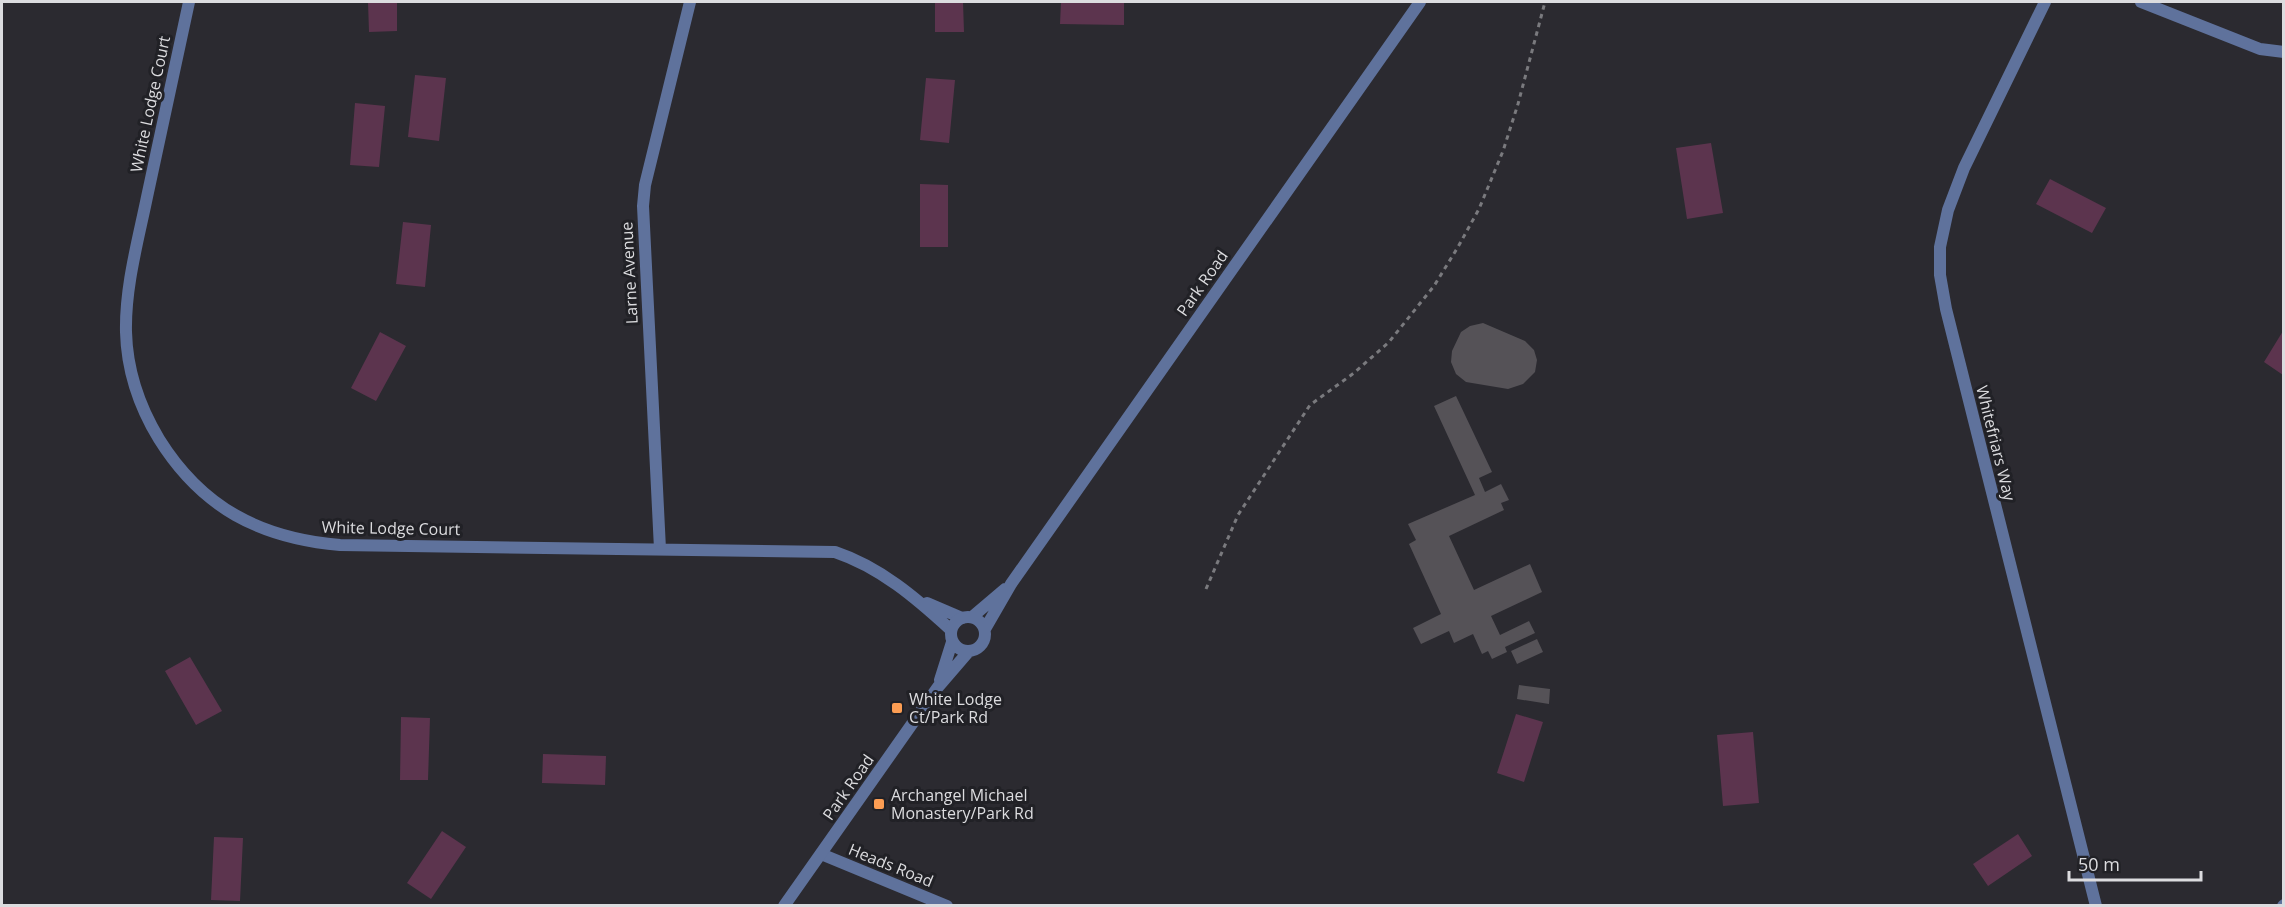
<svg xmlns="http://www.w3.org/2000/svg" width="2285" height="907" viewBox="0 0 2285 907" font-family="'Open Sans',sans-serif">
<rect width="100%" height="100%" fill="#2b2a30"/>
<path fill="#5c344e" d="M368,2H397V31L369,32Z
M935,2H963L964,32H935Z
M1061,2H1124V25L1060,24Z
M415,75L446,78L439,141L408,137Z
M926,78L955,80L949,143L920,140Z
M355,103L385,106L379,167L350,165Z
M1711,143L1723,213L1687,219L1676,148Z
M2050,179L2106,208L2092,233L2036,204Z
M920,184L948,185V247H920Z
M403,222L431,225L425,287L396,284Z
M2283,331L2284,375H2283L2264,362Z
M380,332L406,346L376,401L351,388Z
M190,657L222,711L196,725L165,671Z
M1516,714L1543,722L1524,782L1497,773Z
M401,717L430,718L428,780H400Z
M1753,732L1759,803L1723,806L1717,735Z
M543,754L606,756L605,785L542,783Z
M442,831L466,847L431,899L407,883Z
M2018,834L2032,856L1988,886L1973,864Z
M214,837L243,838L240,901L211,900Z"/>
<path fill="#555257" d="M1483,323L1525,341L1534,350L1537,360L1535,372L1523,384L1508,389L1466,382L1456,374L1451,362L1452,351L1461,332L1470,326Z
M1456,396L1492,472L1479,478L1485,492L1501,484L1509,500L1501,503L1504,510L1449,536L1474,590L1530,564L1542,592L1491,616L1500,635L1529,621L1535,633L1505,647L1507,652L1492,659L1488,651L1482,654L1473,634L1454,643L1449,631L1421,644L1413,628L1441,614L1409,544L1416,540L1408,524L1475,495L1434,406Z
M1537,639L1543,652L1517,664L1511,651Z
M1519,685L1550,689L1549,704L1517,699Z"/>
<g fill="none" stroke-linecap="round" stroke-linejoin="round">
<path stroke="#7a7a7e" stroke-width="3" stroke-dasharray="4.5 4.5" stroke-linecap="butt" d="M1206,589L1238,515L1310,405L1354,373L1389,342L1434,286L1458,247L1479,209L1503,151L1518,104L1545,2"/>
<path stroke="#5f729c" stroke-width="12" d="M189,2C175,67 161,132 147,197C138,241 125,287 126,332C127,371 139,406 159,439C202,508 260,538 340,545L835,552C880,567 916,598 951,630
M2045,2L1964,168L1948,210L1940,247V275L1946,309L2096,906
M2141,2L2260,49L2284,52
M660,549L643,206L645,185L690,2
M927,603L962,618
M821,854L947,906
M2283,906L2284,905"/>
<path stroke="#5f729c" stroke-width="12" d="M951 634a17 17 0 1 1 34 0a17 17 0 1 1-34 0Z
M972,617L1005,589
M985,629L1011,584L1420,2
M940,680L952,642
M784,906L938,687L969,651"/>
</g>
<g fill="#fc9d53" stroke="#212126" stroke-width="2">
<rect x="891" y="702" width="12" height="12" rx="3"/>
<rect x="873" y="798" width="12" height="12" rx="3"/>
</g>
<g text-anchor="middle" stroke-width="6" stroke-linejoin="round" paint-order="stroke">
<g font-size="16" fill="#dcdcdf" stroke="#212126">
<text transform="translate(150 104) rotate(-78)" y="6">White Lodge Court</text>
<text transform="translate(629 273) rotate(-93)" y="6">Larne Avenue</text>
<text transform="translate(1202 283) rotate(-55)" y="6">Park Road</text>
<text transform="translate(1996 443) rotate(76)" y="6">Whitefriars Way</text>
<text transform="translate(391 528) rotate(1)" y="6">White Lodge Court</text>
<text transform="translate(848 787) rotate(-55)" y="6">Park Road</text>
<text transform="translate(891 865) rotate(22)" y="6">Heads Road</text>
</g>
<g font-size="16" fill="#dcdcdf" stroke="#212126" text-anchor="start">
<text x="909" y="705">White Lodge<tspan x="909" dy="18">Ct/Park Rd</tspan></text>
<text x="891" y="801">Archangel Michael<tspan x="891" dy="18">Monastery/Park Rd</tspan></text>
</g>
</g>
<rect width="2285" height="907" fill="none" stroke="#dcdcdf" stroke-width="6"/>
<path d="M2069 871v9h132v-9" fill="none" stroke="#dcdcdf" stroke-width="3"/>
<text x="2078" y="871" font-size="18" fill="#dcdcdf" stroke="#212126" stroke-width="4.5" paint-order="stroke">50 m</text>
</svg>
